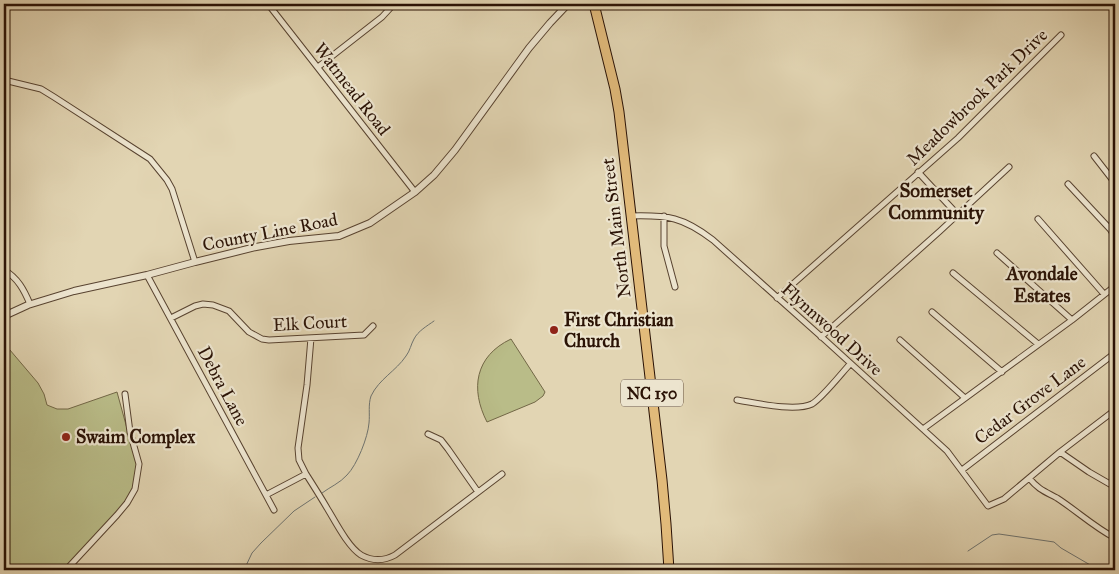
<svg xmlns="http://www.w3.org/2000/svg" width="1119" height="574" viewBox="0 0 1119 574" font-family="'IM FELL Great Primer',serif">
<rect width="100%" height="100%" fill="#e2d5b3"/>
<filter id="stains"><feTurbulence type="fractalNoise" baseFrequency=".004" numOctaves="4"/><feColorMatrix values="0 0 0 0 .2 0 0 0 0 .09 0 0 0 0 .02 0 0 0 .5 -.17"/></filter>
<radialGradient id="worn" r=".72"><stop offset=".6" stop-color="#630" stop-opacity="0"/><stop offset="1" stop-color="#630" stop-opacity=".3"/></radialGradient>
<path fill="#b9bc88" stroke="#726746" d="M511,339L545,392L543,396L535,402L487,422C470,389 475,356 511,339Z
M4,343L38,383L44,394L47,405L57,409H68L117,392L137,465L135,484L125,503L64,570H4Z"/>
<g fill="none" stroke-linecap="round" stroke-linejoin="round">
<path stroke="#6e7471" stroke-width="1" d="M322,493C330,487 340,483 347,475C357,465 368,437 369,423C370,414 368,405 371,396C379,379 396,371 406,356C410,351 411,344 414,339C418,331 427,326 434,321
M968,551L992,535L999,534L1054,542L1061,548L1092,566L1105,570
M244,570L252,553L261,543L294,511L315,497"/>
<g stroke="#584330" stroke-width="7">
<path id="minor" d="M268,4L415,192
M318,67L382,17L394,4
M4,80L41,89L54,97L150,159L167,180L172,189L195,262
M1094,156L1115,183
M918,172L958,215
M1068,184L1110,229L1115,237
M631,216C668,215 683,217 713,240L825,340L947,451L988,506L1004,499L1060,452L1115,410
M664,216V246L675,287
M1038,219L1104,294
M997,253L1072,320
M4,270C18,278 24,290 30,304
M953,273L1038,344
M147,275L274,510
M777,298L958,138L1061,35
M932,312L1002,372
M171,318L195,306L203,304L213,305L229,311L249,332L262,339L269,340L364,335L373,326
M821,337L940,231L1009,167
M900,340L965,398
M737,400C756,403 795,412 812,404C822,398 841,374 850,364
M923,429L1072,320L1115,286
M428,434L441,440L448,449L478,492
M1060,452L1089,472L1115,487
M962,470L1115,353
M306,474L299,460L298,448L307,385L311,338
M1029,478C1039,490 1044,491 1057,498C1077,511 1094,527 1115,538
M266,495L306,474C313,485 320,496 327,508C335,521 348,547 361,555C372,561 384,561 395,555L502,474
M66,570L117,515L127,503L135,489L139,464L130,432L125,394"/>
</g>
<g stroke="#584330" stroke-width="8">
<path id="tertiary" d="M4,316L28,305L74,291L147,275L195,262L256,247L289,241L339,236L370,223L415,192L434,175L455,150L529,48L550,23L568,4"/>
</g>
<g stroke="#2a1205" stroke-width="11">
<path id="primary" d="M594,4L615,89L619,112L662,480L666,524L669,570"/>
</g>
<use href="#minor" stroke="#ece4ce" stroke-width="5"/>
<use href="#tertiary" stroke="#ece4ce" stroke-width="6"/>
<use href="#primary" stroke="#e1ba7a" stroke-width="9"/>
</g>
<g fill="#8f2418" stroke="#ece4ce" stroke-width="2">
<circle cx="554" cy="330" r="5"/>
<circle cx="66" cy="437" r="5"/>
</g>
<g text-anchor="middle" stroke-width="4.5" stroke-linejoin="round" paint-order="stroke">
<rect fill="#ece4ce" stroke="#645141" stroke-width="1" x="621" y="379.5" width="62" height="27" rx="4"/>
<g font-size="16" font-weight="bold" fill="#2a1205">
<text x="652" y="399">NC 150</text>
</g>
<g font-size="18" fill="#2a1205" stroke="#ece4ce">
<text transform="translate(352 89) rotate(52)" y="6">Watmead Road</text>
<text transform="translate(977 97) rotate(-44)" y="6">Meadowbrook Park Drive</text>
<text transform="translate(616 228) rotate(-97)" y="6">North Main Street</text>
<text transform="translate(270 232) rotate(-11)" y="6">County Line Road</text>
<text transform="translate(310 323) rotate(-3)" y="6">Elk Court</text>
<text transform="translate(832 329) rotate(42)" y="6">Flynnwood Drive</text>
<text transform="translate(223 386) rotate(62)" y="6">Debra Lane</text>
<text transform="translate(1030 400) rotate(-37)" y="6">Cedar Grove Lane</text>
</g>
<g font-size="18" font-weight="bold" fill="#2a1205" stroke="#ece4ce" text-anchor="start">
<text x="564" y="326">First Christian<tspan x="564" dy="21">Church</tspan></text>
<text x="76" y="443">Swaim Complex</text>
</g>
<g font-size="19" font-weight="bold" fill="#2a1205" stroke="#ece4ce">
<text x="936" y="197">Somerset<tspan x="936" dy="22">Community</tspan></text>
<text x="1042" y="280">Avondale<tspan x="1042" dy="22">Estates</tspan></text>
</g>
</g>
<rect width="1119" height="574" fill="none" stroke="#e2d5b3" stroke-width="20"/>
<rect x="5" y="5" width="1109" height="564" fill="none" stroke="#2a1205" stroke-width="2.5"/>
<rect x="10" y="10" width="1099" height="554" fill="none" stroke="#2a1205"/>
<rect width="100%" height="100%" filter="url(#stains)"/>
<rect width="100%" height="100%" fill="url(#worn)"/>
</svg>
